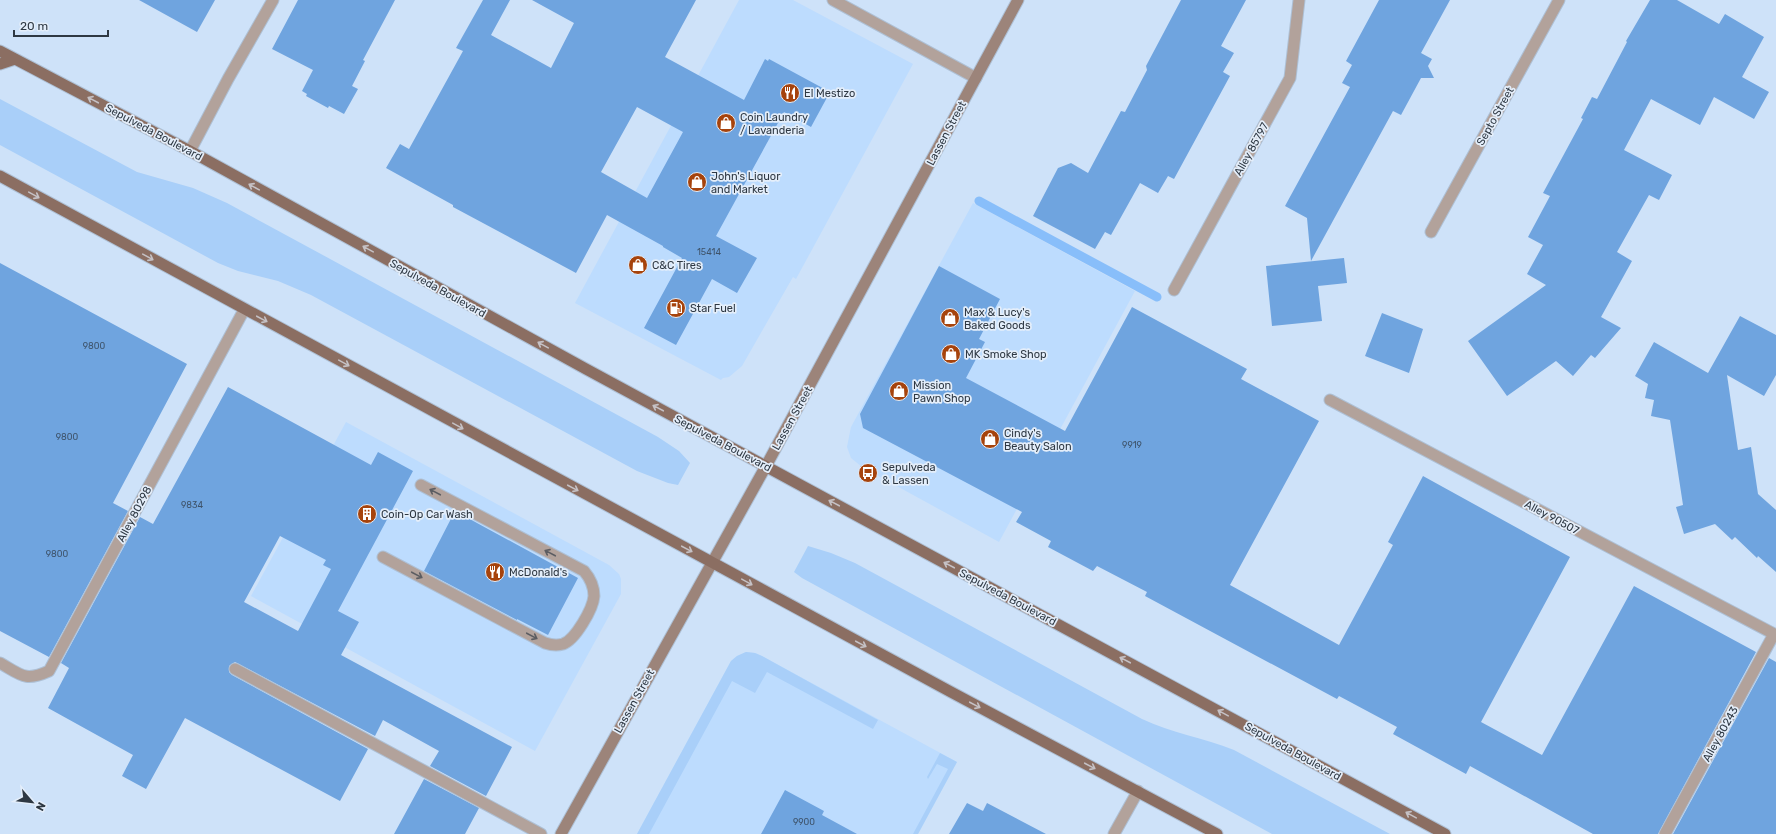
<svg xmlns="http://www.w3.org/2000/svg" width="1776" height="834" viewBox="0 0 1776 834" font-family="Rubik,sans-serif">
<rect width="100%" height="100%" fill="#cee2f9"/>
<path fill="#bddcfe" d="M739,0H793L913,64L796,279L793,277L742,366L729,377L723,378L721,380L575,303Z
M973,203L1135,291L999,542L862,467L851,458L847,447L851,427Z
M346,422L609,565L619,574L621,579V594L535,751L251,596Z
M746,652L755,653L762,656L957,762L918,834H637L731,661L737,656Z"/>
<path fill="#a9cff9" d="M0,99L137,172L193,188L227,203L658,437L679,451L690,463L678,485L668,483L637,471L311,295L278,281L238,271L218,263L0,145Z
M808,546L831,553L855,563L1142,719C1171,733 1204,738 1234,750L1390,834H1272L802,578L794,572Z
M746,652L755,653L762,656L878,720L873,729L767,672L755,693L732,681L649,834H637L731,661L737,656Z
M940,753L957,762L918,834H913L948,769L937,764L928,779L927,777Z"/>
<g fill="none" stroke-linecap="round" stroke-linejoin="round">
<path stroke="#88befa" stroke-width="9" d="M979,201L1157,297"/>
</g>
<path fill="#6fa4df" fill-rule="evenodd" d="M139,0H215L197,32Z
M298,0H395L363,60L365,61L352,86L358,89L344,114L329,106L328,108L306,96L307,94L302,91L313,70L272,49Z
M483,0H510L491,35L551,68L574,23L532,0H696L665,57L744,100L765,59L768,61L769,59L830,92L811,127L784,112L716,236L757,258L737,293L712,279L676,345L644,328L682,258L663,247V246L607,215L576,273L453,207V205L386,168L400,144L409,149L463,51L456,48ZM637,107L683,132L647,198L601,172Z
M1181,0H1246L1221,46L1234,53L1223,72L1230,76L1174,179L1168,176L1158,193L1140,183L1111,235L1105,232L1095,249L1033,216L1058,168L1071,163L1088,173L1121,111L1125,112L1147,70L1146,66Z
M1379,0H1450L1421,53L1432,59L1428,66L1434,78H1421L1401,115L1393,111L1311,261L1307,218L1285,206L1350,87L1342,83L1352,65L1346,61Z
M1650,0H1677L1719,24L1725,14L1764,37L1742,77L1769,92L1754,119L1714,97L1700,125L1651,99L1624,150L1672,175L1659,200L1649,195L1617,252L1632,261L1601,317L1621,328L1595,358L1591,355L1573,376L1556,361L1507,396L1468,341L1546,285L1527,274L1543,245L1528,237L1550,196L1543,193L1583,119L1581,118L1592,97L1597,99L1627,42L1626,41Z
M1344,258L1347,283L1318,286L1322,321L1272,326L1266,266Z
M0,263L187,364L113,503L128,511L49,657L0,631Z
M939,266L1000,299L979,339L985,342L966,378L1065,431L1132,307L1247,369L1241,379L1319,421L1230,585L1339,645L1393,545L1388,542L1423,476L1570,557L1481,722L1542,755L1634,586L1756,652L1658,834H1593L1470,766L1466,774L1393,734L1397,727L1339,696L1337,699L1145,596L1147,592L1097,566L1093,571L1048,547L1051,541L1016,522L1022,512L863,428L860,414Z
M1382,313L1423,329L1409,373L1365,356Z
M1740,316L1776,335V375L1764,396L1727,375L1738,450L1751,447L1758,494L1776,510V572L1758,556L1757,558L1735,537L1732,540L1715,524L1684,534L1676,507L1683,505L1670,420L1651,416L1654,400L1645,398L1648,384L1635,376L1654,342L1708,373Z
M228,387L371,465L378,452L413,471L338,611L359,622L341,655L512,747L486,796L430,766L439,751L383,720L375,736L235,662L229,666V672L232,675L368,749L340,801L185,718L146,789L122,776L133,755L48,708L69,668L61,663L140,517L153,524ZM280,536L326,560L323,565L331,569L298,631L244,602Z
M455,511L578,578L548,635L517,619V620L424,571Z
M1769,658L1776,662V834H1673Z
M424,779L479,808L465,834H394Z
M785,790L824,811L822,815L857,834H761Z
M967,803L983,811L987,803L1046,834H949Z"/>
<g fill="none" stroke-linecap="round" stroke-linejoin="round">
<g stroke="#aec0d5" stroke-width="13">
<path id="service" d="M833,0L976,78
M190,151L228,79L273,0
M1174,290L1290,78L1299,0
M1330,400L1776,635
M383,557L545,643C551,645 556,646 563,644C575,640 593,609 594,596C594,586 590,578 584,571L421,485
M0,663C21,675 25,682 49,671L244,310
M1114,834L1138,791
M1665,834L1774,634"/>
</g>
<g stroke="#aec0d5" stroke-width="13">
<path id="minor" d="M1431,232L1559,0
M235,669L541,834"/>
</g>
<g stroke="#aec0d5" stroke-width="13">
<path id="secondary" d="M561,834L766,466L1018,0"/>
</g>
<g stroke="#aec0d5" stroke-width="13">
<path id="primary" d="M0,51L190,151L586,369L1445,834
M0,64L15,59
M0,176L951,692L1217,834"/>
</g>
<use href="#service" stroke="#b2a29b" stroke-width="11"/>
<use href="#minor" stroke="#b2a29b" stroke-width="11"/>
<use href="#secondary" stroke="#9c847a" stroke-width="11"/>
<use href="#primary" stroke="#8b6e62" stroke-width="11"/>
</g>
<defs><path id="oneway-shaft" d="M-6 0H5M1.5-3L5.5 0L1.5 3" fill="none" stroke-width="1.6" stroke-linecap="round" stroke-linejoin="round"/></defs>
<g stroke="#c5c1c5">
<use href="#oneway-shaft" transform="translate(93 100) rotate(-152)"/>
<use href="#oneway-shaft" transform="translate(254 187) rotate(-151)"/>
<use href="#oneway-shaft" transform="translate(34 195) rotate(29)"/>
<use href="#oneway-shaft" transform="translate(368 249) rotate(-151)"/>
<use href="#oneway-shaft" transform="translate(148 257) rotate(29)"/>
<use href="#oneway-shaft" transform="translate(262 319) rotate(28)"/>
<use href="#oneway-shaft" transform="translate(543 345) rotate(-151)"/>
<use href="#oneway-shaft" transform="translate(344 363) rotate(29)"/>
<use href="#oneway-shaft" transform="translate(658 408) rotate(-152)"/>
<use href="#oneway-shaft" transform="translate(458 426) rotate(29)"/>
<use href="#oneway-shaft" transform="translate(573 488) rotate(28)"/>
<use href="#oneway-shaft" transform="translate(834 503) rotate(-152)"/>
<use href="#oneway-shaft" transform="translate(687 549) rotate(28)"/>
<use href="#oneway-shaft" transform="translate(949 565) rotate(-152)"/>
<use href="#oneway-shaft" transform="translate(747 582) rotate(29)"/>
<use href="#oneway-shaft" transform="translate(861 644) rotate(28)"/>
<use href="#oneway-shaft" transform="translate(1125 660) rotate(-152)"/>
<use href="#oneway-shaft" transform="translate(975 705) rotate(28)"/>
<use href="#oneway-shaft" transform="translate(1223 713) rotate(-151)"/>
<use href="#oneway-shaft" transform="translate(1090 766) rotate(28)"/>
<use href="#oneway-shaft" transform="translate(1411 815) rotate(-151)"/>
</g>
<g stroke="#5c5d62">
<use href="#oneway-shaft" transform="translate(435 492) rotate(-152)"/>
<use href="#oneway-shaft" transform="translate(550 553) rotate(-152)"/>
<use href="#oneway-shaft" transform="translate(417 575) rotate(28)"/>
<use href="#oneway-shaft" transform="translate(532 636) rotate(28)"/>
</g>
<defs>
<g id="restaurant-disc" transform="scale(1)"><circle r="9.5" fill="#a6430c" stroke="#e4eefa"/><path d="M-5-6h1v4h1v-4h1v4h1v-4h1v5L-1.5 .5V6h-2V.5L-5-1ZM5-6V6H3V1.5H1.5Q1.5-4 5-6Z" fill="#fff"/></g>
<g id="shop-disc" transform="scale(1)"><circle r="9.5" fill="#a6430c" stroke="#e4eefa"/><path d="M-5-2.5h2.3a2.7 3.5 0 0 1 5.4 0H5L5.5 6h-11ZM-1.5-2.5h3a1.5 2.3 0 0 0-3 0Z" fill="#fff"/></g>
<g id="fuel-disc" transform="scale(1)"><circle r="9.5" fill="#a6430c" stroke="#e4eefa"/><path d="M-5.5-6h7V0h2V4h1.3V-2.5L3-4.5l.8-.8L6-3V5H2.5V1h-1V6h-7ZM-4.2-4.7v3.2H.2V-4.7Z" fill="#fff"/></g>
<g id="bus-disc" transform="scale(1)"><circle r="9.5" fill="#a6430c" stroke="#e4eefa"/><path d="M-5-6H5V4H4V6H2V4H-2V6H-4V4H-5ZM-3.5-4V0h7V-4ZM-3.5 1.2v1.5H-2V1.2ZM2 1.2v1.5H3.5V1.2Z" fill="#fff"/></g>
<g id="building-disc" transform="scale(1)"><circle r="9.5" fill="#a6430c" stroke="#e4eefa"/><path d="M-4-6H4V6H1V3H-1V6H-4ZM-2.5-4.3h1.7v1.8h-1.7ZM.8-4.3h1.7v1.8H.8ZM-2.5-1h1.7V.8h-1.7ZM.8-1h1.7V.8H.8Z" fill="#fff"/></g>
</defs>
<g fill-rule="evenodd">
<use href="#restaurant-disc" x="790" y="93"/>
<use href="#shop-disc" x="726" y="123"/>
<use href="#shop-disc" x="697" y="182"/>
<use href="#shop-disc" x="638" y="265"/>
<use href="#fuel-disc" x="676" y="308"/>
<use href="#shop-disc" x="950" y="318"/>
<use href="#shop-disc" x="951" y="354"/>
<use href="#shop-disc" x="899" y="391"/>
<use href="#shop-disc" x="990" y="439"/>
<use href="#bus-disc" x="868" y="473"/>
<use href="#building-disc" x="367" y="514"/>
<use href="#restaurant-disc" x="495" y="572"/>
</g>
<g text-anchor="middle" stroke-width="3.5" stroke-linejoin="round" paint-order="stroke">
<g font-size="9" fill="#3e536a">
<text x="709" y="255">15414</text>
<text x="94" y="349">9800</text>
<text x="67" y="440">9800</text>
<text x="1132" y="448">9919</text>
<text x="192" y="508">9834</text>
<text x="57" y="557">9800</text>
<text x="804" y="825">9900</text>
</g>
<g font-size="11" fill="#2e3843" stroke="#e4eefa" text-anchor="start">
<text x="804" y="97">El Mestizo</text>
<text x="740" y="121">Coin Laundry<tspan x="740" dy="13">/ Lavanderia</tspan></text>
<text x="711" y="180">John's Liquor<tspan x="711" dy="13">and Market</tspan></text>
<text x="652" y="269">C&amp;C Tires</text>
<text x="690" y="312">Star Fuel</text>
<text x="964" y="316">Max &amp; Lucy's<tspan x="964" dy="13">Baked Goods</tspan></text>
<text x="965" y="358">MK Smoke Shop</text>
<text x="913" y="389">Mission<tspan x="913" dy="13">Pawn Shop</tspan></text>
<text x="1004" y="437">Cindy's<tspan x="1004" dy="13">Beauty Salon</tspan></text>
<text x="882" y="471">Sepulveda<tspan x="882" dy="13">&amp; Lassen</tspan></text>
<text x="381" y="518">Coin-Op Car Wash</text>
<text x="509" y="576">McDonald's</text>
</g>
<g font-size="11" fill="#2e3843" stroke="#e4eefa">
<text transform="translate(1495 116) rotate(-61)" y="4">Septo Street</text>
<text transform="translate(154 132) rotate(28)" y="4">Sepulveda Boulevard</text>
<text transform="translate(946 133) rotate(-62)" y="4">Lassen Street</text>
<text transform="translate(1251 149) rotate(-61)" y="4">Alley 85797</text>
<text transform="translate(438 288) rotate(29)" y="4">Sepulveda Boulevard</text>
<text transform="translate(792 418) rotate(-61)" y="4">Lassen Street</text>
<text transform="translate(723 443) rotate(28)" y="4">Sepulveda Boulevard</text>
<text transform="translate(134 514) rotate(-62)" y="4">Alley 80298</text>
<text transform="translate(1552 517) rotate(28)" y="4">Alley 90507</text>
<text transform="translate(1008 597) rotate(28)" y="4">Sepulveda Boulevard</text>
<text transform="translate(634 701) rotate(-61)" y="4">Lassen Street</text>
<text transform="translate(1720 734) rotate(-61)" y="4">Alley 80243</text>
<text transform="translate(1293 751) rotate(29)" y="4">Sepulveda Boulevard</text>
</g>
</g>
<g transform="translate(32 802) rotate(118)" stroke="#e4eefa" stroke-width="3" paint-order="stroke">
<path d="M0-3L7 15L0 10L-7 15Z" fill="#2e3843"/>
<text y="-6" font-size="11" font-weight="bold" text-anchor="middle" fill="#2e3843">N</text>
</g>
<path d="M14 30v6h94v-6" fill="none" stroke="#2e3843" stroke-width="2"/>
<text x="20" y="30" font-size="12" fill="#2e3843" stroke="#e4eefa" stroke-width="3" paint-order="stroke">20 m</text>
</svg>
